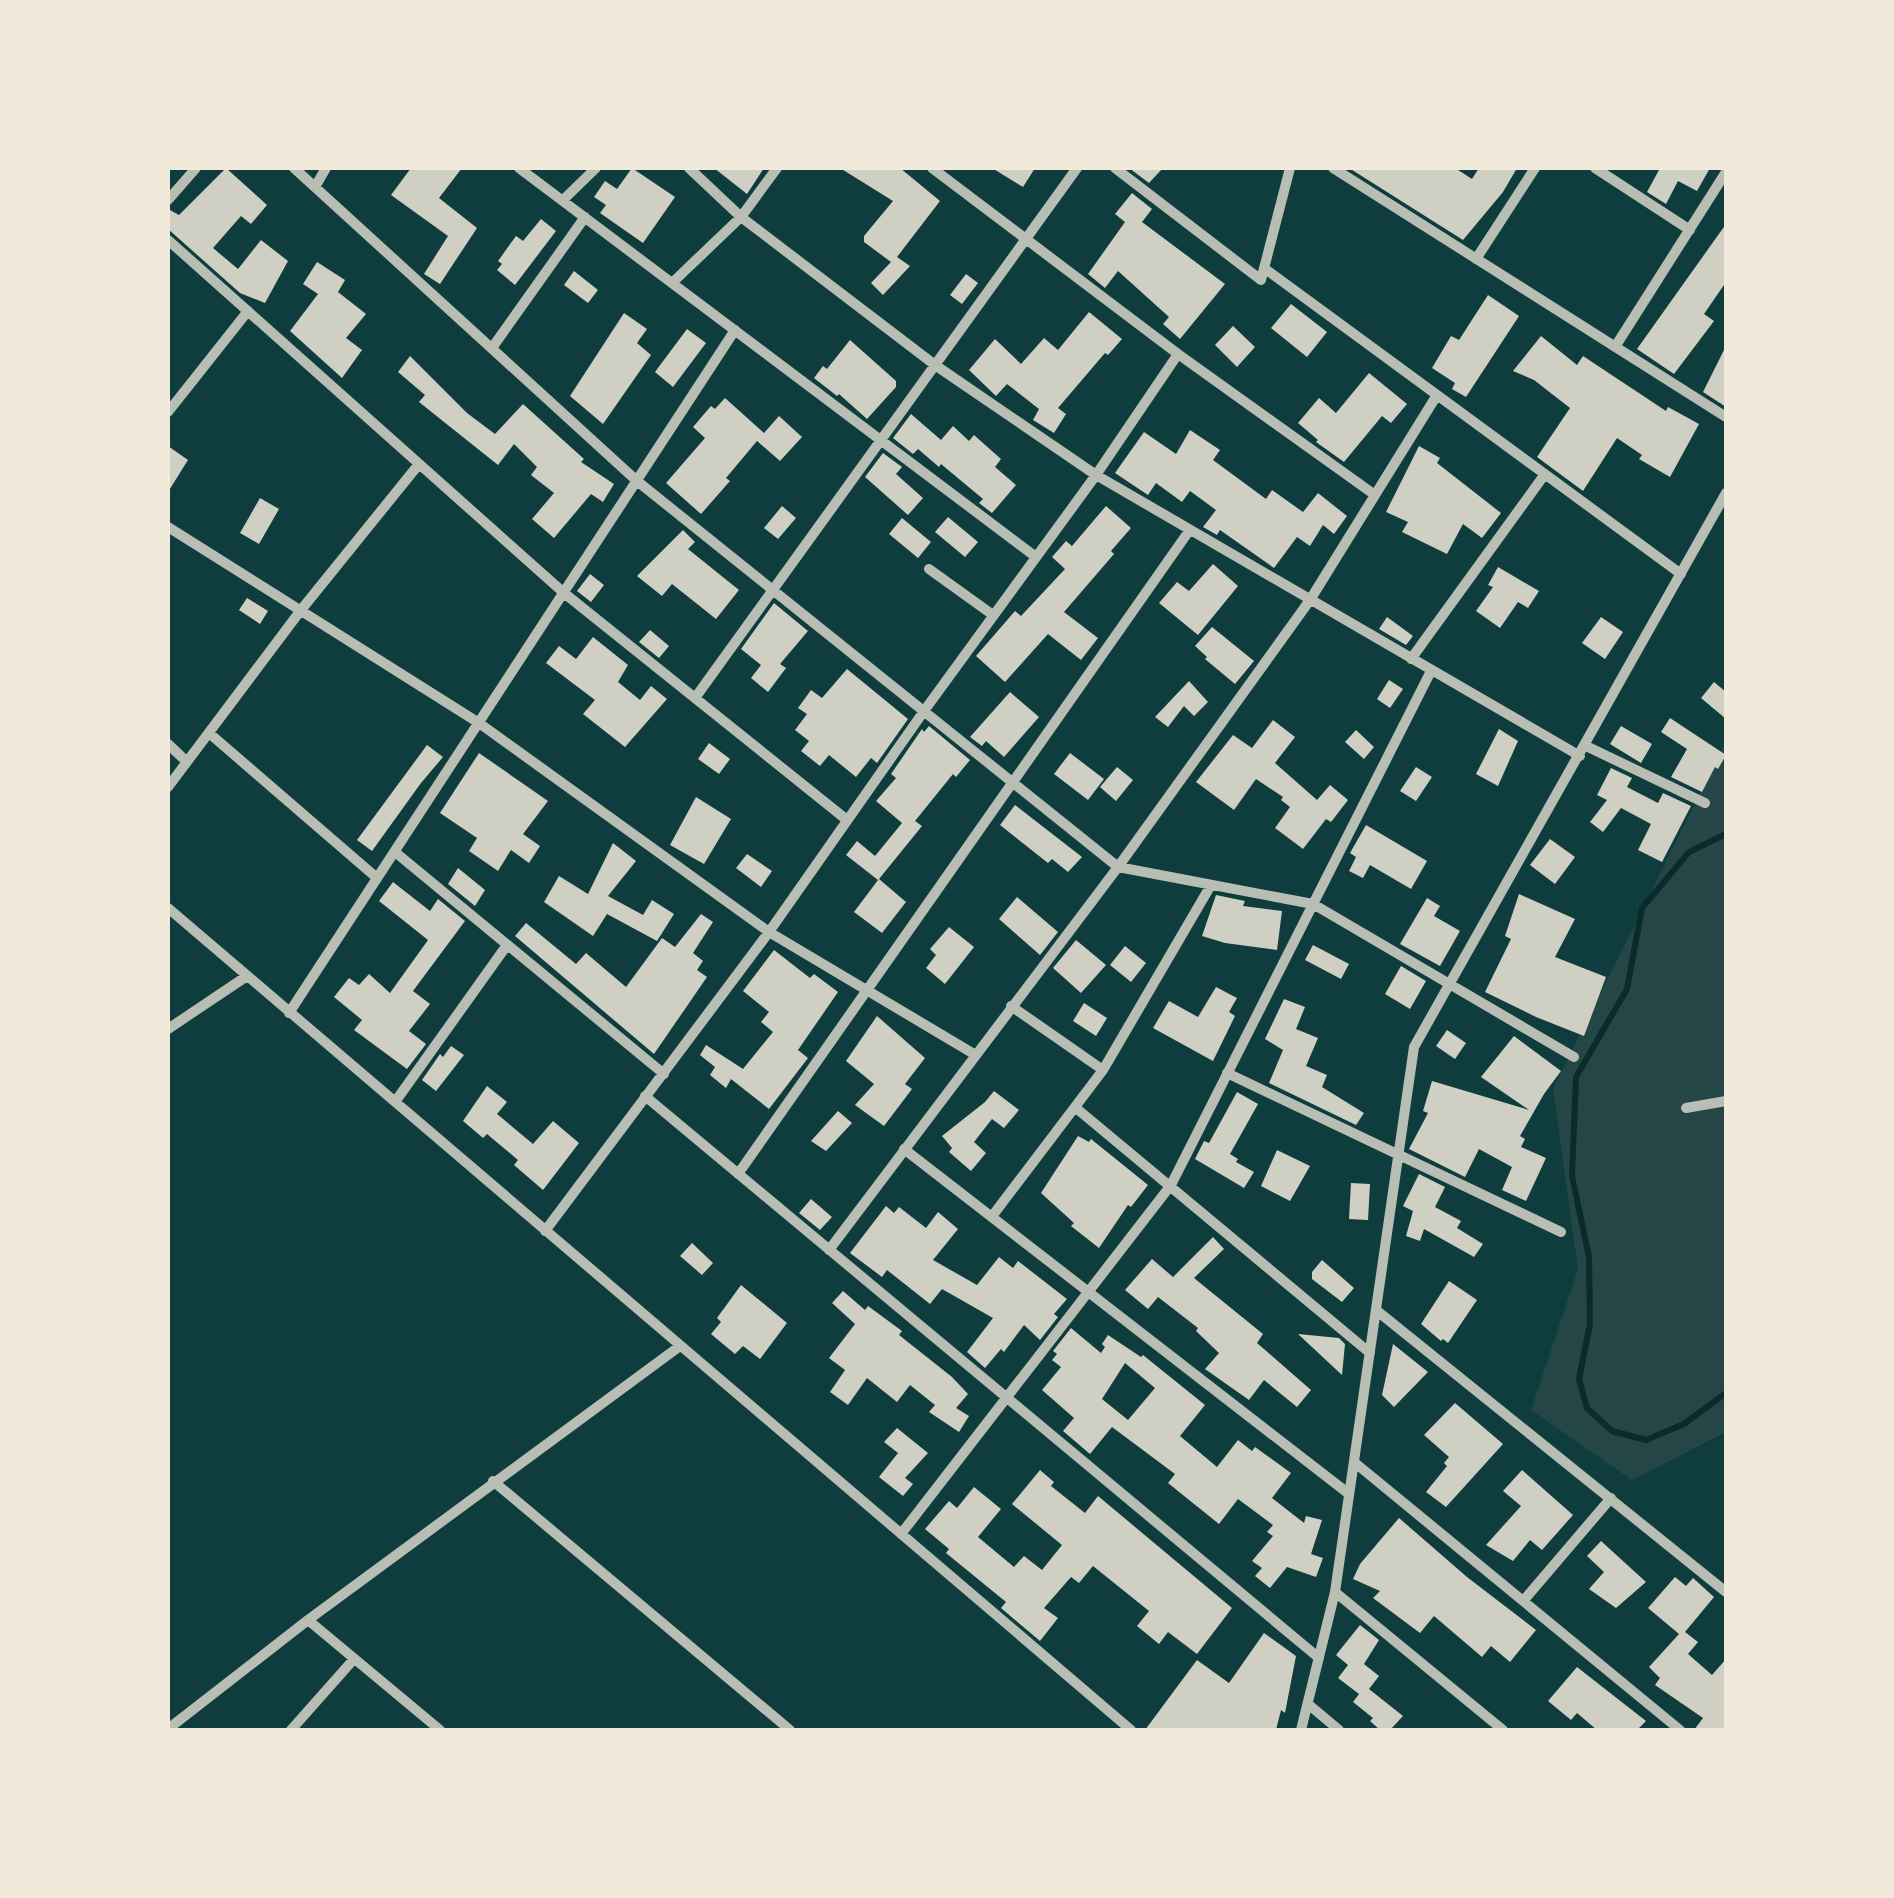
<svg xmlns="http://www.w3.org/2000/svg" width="1894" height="1898" viewBox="0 0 1894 1898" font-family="'DejaVu Sans',sans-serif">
<rect width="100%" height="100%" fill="#0f3d3e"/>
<path fill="#244646" d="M1726,741V1432L1632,1480L1531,1410L1578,1269L1553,1089Z"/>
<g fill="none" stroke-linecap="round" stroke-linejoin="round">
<path stroke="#0a2a2b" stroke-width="6" d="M1726,834L1689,852L1642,908L1627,989L1576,1077L1572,1176L1589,1257L1590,1324L1579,1379L1587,1408L1612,1431L1646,1440L1684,1424L1726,1393"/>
</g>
<path fill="#cfcfc3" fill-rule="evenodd" d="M226,168L267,205L251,224L241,216L213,248L238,269L261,240L288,261L265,303L240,293L168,229V209L179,215Z
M411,168H462L439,198L477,228L440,284L424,274L448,236L391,195Z
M632,168L675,197L643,243L600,213L606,205L594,197L605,181L617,189Z
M714,168H764L747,194Z
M840,168H900L940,201L897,257L910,266L883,295L871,283L891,262L864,242V236L893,201Z
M992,168H1035L1023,187Z
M1129,168H1163L1149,183Z
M1349,168H1455L1472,179L1479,168H1517L1503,192L1463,240Z
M1654,168H1710L1697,191L1678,181L1666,204L1647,192L1659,170Z
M1132,193L1152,209L1142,222L1225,284L1180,339L1163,324L1169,317L1118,271L1105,288L1088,274L1125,222L1115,214Z
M541,219L556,231L515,285L497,270L502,264L498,261L516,236L523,241Z
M1726,224V282L1704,314L1714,321L1674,374L1637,349Z
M317,262L345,280L338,292L366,314L346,338L362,350L342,378L290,331L318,294L303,284Z
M574,271L598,290L588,303L564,285Z
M966,274L978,283L962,304L950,295Z
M1488,295L1519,316L1466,397L1452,389L1455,383L1432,368L1451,336L1459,340Z
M1291,304L1327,332L1307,357L1271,328Z
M1089,312L1122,339L1108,355L1105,353L1058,408L1066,414L1054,433L1033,420L1039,409L1007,384L996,396L969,370L995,339L1021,364L1044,338L1058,350Z
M624,313L647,329L637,343L651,355L603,424L570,396Z
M1233,326L1255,347L1237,367L1215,345Z
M687,329L706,343L673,387L655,372Z
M1541,336L1577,365L1583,356L1666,411L1668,407L1699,424L1670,477L1639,459L1642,455L1617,438L1583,491L1537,457L1570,408L1534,380L1513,371Z
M850,340L896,381V387L867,419L839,394L837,396L814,378L823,366L827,369Z
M1726,346V407L1703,392Z
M410,356L467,413L495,434L523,404L584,459L581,462L614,484L603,502L591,494L554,538L532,519L554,493L531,475L537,467L514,444L498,465L419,402L425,395L398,372Z
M1369,373L1407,404L1391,423L1382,416L1344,462L1316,442L1318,440L1298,423L1319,398L1336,413Z
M725,398L764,433L779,416L802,437L780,461L757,441L726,478L730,481L701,514L666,483L705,438L693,427L711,406L715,409Z
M911,414L941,440L953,426L969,441L974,435L1001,459L995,467L1016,485L992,513L979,503L983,499L941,464L939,467L918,449L913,454L893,438Z
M1190,430L1220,450L1213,460L1266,499L1272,490L1303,512L1318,493L1347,516L1334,534L1323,525L1310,546L1297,537L1274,568L1220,530L1217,535L1203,527L1216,510L1190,491L1182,502L1156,483L1148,495L1115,473L1144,432L1176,454Z
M168,446L188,460L168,492Z
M1419,446L1440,458L1437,463L1501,513L1482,538L1463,524L1447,554L1402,532L1408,522L1386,512Z
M883,453L902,467L896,474L923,498L908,515L865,477Z
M260,498L279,509L259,544L240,533Z
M782,506L796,518L778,539L764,528Z
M1106,506L1131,528L1111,551L1114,554L1064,612L1098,638L1081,660L1048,634L1005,682L976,656L1015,611L1021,616L1065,569L1052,557L1066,541L1072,546Z
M948,517L978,542L965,557L935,532Z
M902,518L931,542L918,558L889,534Z
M683,530L695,542L688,549L739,590L716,619L672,584L662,596L637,576Z
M1213,564L1238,586L1198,635L1159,603L1177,582L1189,591Z
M1498,567L1539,591L1528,608L1518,602L1500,628L1476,611L1493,587L1488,585Z
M590,574L604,585L591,602L577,591Z
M247,598L268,611L260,624L239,610Z
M774,603L808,631L780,664L786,668L768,692L751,678L761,665L741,649Z
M1387,617L1413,636L1406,645L1379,629Z
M1601,617L1623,632L1605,659L1582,643Z
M1212,627L1254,661L1235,684L1205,659L1207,657L1195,646Z
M650,630L669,646L659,658L639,642Z
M593,637L628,665L618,682L640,700L651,686L667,699L625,747L583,714L595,700L546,663L559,646L576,659Z
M847,669L908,719L877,763L871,758L856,777L829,755L820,766L801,751L809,741L795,730L807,714L798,708L811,690L822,698Z
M1389,680L1403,689L1390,708L1377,699Z
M1189,681L1208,702L1194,716L1184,706L1168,727L1155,717Z
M1714,682L1726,692V719L1701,698Z
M1010,692L1039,717L1004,757L986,741L982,746L970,737Z
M1670,718L1726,755L1718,769L1715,767L1702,792L1671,777L1687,749L1661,732Z
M1273,720L1295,737L1275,763L1317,800L1330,785L1348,800L1331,822L1326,819L1303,849L1275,828L1290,807L1281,800L1283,797L1256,779L1234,810L1196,782L1233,735L1252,748Z
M929,726L970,760L956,777L953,774L915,821L922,826L879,879L906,902L882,933L854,912L878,880L846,855L857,841L875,856L902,823L876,801L896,778L891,774L922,729L924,732Z
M1621,726L1652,744L1641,763L1610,744Z
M1499,729L1518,741L1498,786L1476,774Z
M1356,730L1374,747L1364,759L1345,742Z
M709,743L730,759L719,774L698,759Z
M427,745L443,757L421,783L372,851L357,840Z
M479,753L548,801L523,834L540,846L529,863L511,850L498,871L469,851L477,838L440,813Z
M1070,753L1104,779L1088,800L1054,774Z
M1117,767L1133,780L1116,801L1100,787Z
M1416,767L1432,777L1416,801L1400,791Z
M1611,768L1632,778L1627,787L1658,803L1663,793L1691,806L1662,862L1638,850L1651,824L1621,808L1603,832L1590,822L1607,800L1597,795Z
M696,797L731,819L704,864L670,845Z
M1015,805L1082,857L1068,872L1052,859L1048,863L1000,825Z
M1366,825L1427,861L1411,889L1370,865L1363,878L1349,871L1356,857L1350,853Z
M1550,839L1575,857L1555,884L1530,865Z
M613,843L636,861L608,896L643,915L652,900L674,914L657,941L607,914L593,936L544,902L559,876L588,894Z
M747,854L772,871L761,887L736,868Z
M458,868L485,890L475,906L448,884Z
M393,882L430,911L438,899L465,921L413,991L430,1004L409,1031L426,1044L407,1069L354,1030L362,1020L334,997L349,978L359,985L369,974L390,993L428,940L379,901Z
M1519,894L1575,919L1555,957L1606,977L1584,1036L1536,1017L1485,992L1511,939L1505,936Z
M1216,895L1245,901L1243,906L1282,911L1277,950L1225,943L1202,936Z
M1017,897L1058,932L1040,955L999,919Z
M1427,898L1440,906L1434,916L1460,931L1440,966L1400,944Z
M701,914L713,922L693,953L703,961L697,970L707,977L654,1054L515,936L526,923L576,964L586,953L626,987L662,938L675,947Z
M949,927L974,947L945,984L926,968L936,955L930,949Z
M1076,940L1106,965L1081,993L1053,968Z
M1313,945L1349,964L1341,979L1305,960Z
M1125,946L1146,963L1131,982L1110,965Z
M774,950L810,978L814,974L838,992L798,1050L808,1058L769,1109L731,1079L726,1088L710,1075L715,1067L700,1055L706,1045L743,1069L773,1032L761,1022L769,1012L743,991Z
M1401,966L1426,981L1410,1009L1385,994Z
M1216,987L1237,998L1229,1012L1235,1016L1213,1061L1153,1028L1169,1001L1198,1017Z
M1284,999L1305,1007L1296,1029L1318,1038L1306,1066L1327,1075L1322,1087L1364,1113L1356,1125L1269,1083L1283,1050L1265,1039Z
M1084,1003L1107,1018L1096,1036L1073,1021Z
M877,1016L925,1058L905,1084L912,1089L884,1126L855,1105L874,1084L846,1061Z
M1447,1030L1466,1043L1455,1059L1436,1046Z
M1514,1036L1561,1071L1544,1094L1520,1136L1525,1139L1521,1147L1546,1158L1526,1201L1502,1190L1512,1167L1479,1149L1465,1177L1409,1149L1428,1113L1423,1111L1432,1081L1529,1110L1481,1077Z
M451,1046L464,1055L436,1091L422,1080L440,1054L443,1057Z
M487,1086L507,1102L497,1114L533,1144L553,1121L579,1143L543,1190L514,1165L518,1160L487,1134L483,1138L463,1121Z
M994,1091L1019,1110L1004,1128L992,1119L974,1142L986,1153L971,1171L949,1152L952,1148L942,1136L985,1102Z
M1237,1092L1258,1104L1230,1154L1238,1159L1236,1162L1254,1172L1244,1188L1195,1159L1204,1141L1209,1143Z
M838,1111L852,1123L826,1151L811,1141Z
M1078,1136L1089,1142L1091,1139L1148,1185L1131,1207L1128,1205L1099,1248L1071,1226L1074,1223L1041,1193Z
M1277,1150L1310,1166L1290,1201L1261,1186Z
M1419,1174L1445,1187L1435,1207L1461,1221L1457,1228L1483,1244L1474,1257L1424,1229L1420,1241L1406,1236L1413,1211L1403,1206Z
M1351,1183L1370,1184L1368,1220L1349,1219Z
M811,1199L832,1217L820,1230L799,1213Z
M886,1206L894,1213L899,1207L926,1228L938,1212L958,1229L933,1260L977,1285L999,1257L1013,1268L1018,1261L1067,1299L1054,1314L1058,1317L1040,1340L1024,1325L1004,1352L1001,1349L985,1368L967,1352L993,1318L942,1289L930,1304L887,1270L882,1277L850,1253Z
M1213,1237L1224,1249L1194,1278L1263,1334L1257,1343L1311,1390L1297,1407L1264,1380L1249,1400L1205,1369L1219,1353L1196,1331L1198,1328L1158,1297L1148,1309L1125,1290L1152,1259L1173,1277Z
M692,1243L713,1263L702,1275L680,1256Z
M1322,1260L1354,1288L1342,1302L1312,1279V1272Z
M1449,1281L1477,1300L1448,1343L1443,1339L1441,1341L1421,1324Z
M741,1285L787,1323L760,1359L743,1346L735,1354L711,1334L721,1322L717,1318Z
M843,1291L865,1310L868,1306L902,1331L899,1335L952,1377L968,1394L956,1408L969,1416L959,1432L929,1412L935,1405L910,1385L897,1402L867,1378L848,1405L830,1392L845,1370L829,1358L855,1324L832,1303Z
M1071,1328L1101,1353L1105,1347L1102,1344L1108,1335L1141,1357L1143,1355L1205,1405L1180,1436L1217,1467L1238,1440L1252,1451L1255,1447L1291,1473L1272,1498L1304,1523L1306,1516L1322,1520L1311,1554L1323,1558L1316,1577L1287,1567L1270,1588L1255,1576L1262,1568L1252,1561L1273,1536L1267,1532L1273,1525L1238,1499L1219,1524L1168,1483L1175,1474L1112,1427L1090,1454L1063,1431L1074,1418L1042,1390L1061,1367L1052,1360L1057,1354L1053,1351ZM1125,1363L1155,1388L1128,1420L1102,1399Z
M1298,1334L1339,1338L1345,1344L1342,1375Z
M1393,1344L1428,1372L1394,1407L1382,1395Z
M1455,1403L1503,1444L1446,1507L1426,1492L1447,1466L1444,1463L1449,1457L1424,1435Z
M897,1428L928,1453L905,1478L913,1484L903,1496L879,1477L898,1453L884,1442Z
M1040,1470L1054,1482L1051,1486L1085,1513L1098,1496L1232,1608L1197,1654L1168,1632L1159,1644L1137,1626L1149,1611L1093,1566L1079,1583L1071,1577L1044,1608L1058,1618L1040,1641L1001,1608L1006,1602L946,1553L949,1549L925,1529L949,1501L957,1508L974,1487L1001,1509L978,1537L1014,1567L1024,1556L1042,1570L1062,1545L1012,1504Z
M1522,1470L1573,1515L1542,1550L1530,1540L1513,1561L1486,1545L1521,1506L1503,1491Z
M1399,1518L1467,1577L1536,1630L1510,1662L1491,1646L1482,1657L1434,1616L1420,1633L1373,1598L1380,1591L1353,1579L1360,1564Z
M1601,1541L1646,1582L1616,1608L1589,1589L1604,1572L1587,1556Z
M1675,1577L1686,1586L1693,1578L1714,1597L1685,1632L1698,1642L1688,1654L1712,1675L1726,1659V1730H1694L1703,1718L1655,1685L1660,1678L1649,1667L1679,1634L1648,1608Z
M1360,1625L1379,1640L1364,1664L1379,1676L1369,1689L1403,1716L1390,1730H1380L1370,1721L1373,1718L1353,1702L1359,1694L1338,1678L1348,1665L1336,1655Z
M1264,1633L1296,1656L1285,1713L1281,1710L1276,1730H1145L1197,1660L1229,1683Z
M1577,1667L1646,1721L1637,1730H1597L1577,1713L1571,1720L1548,1701Z"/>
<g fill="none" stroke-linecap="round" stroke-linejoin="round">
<path stroke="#b8beb3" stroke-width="10" d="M294,168L637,481L1118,867L1313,904L1574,1057
M519,168L1036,557
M689,168L741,217L935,365L1096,475L1580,756
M932,168L1178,354L1375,495
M1115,168L1261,280L1290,168
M1333,168L1726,417
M1595,168L1690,230
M315,187L326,168
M168,200L196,168
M563,200L596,168
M168,240L564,593L847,820
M1476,259L1535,168
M1264,268L1681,574
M672,283L741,217L777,168
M1615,347L1726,172
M492,348L585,217
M168,412L248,311
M168,527L479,723L769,932L974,1054
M929,569L993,615
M1411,659L1545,474
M695,698L1077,168
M209,733L377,878
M168,744L187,762
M1586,746L1705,803
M168,787L301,610L419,464
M395,852L664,1074
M168,908L1131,1730
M1011,1006L1103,1070
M289,1013L735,330
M168,1029L247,976
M1227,1073L1561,1232
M645,1096L1319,1658
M395,1102L507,945
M1076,1108L1370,1353
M1686,1108L1726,1101
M904,1149L1349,1494
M738,1174L1189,531
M993,1215L1103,1070L1211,885
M545,1231L769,932L924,711L1096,475L1178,354
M829,1250L1118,867L1310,600L1437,395
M1376,1310L1726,1592
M1354,1462L1680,1730
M493,1481L790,1730
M901,1534L1171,1185L1431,671
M1335,1592L1503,1730
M1524,1600L1611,1498
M308,1620L440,1730
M1308,1704L1339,1730
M168,1729L308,1620L680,1346
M291,1730L354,1659
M1301,1730L1335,1592L1414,1047L1726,493"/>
</g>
<rect width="1894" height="1898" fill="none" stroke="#f1e9da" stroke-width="340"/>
</svg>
